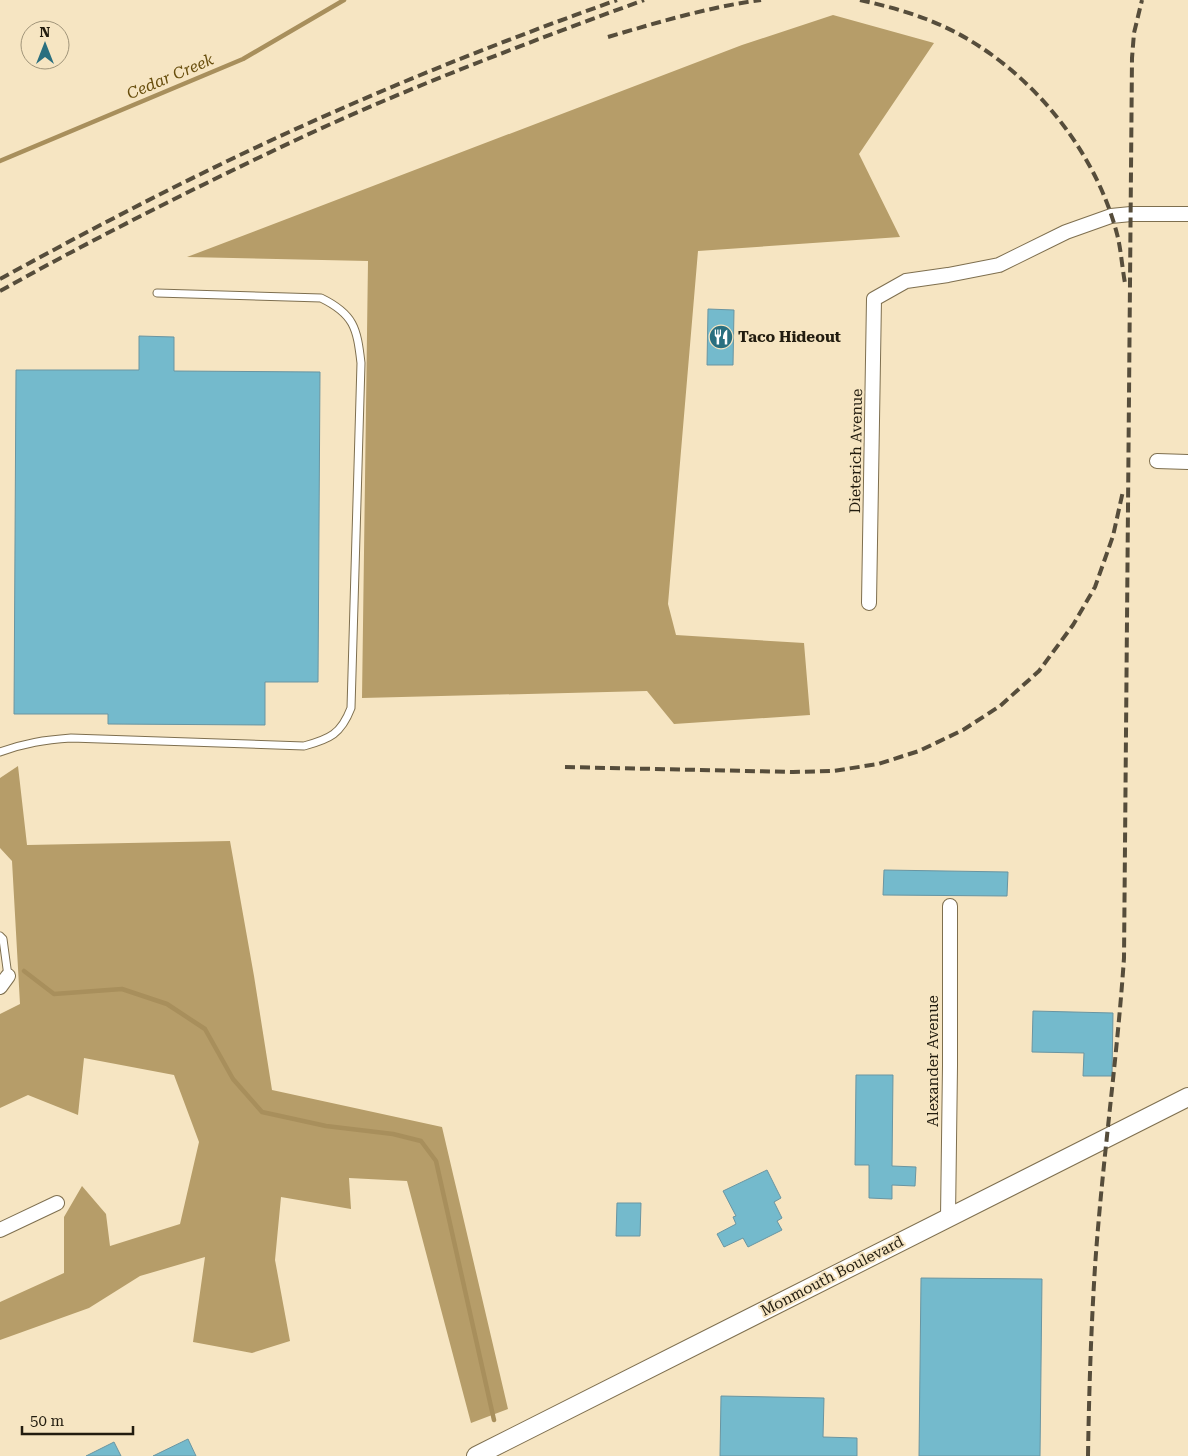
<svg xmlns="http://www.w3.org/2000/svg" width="1188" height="1456" viewBox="0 0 1188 1456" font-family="'Roboto Serif',serif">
<rect width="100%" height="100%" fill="#f6e5c2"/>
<path fill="#b69d69" d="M833,15L934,43L859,154L900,237L698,251L668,604L676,635L804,643L810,715L674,724L647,691L362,698L368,261L187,257L742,45Z
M18,766L27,845L230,841L254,976L272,1090L442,1127L508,1409L471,1423L407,1181L349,1178L351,1209L281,1197L275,1260L290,1341L252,1353L193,1342L205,1257L140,1276L89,1308L0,1340V1302L64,1273V1217L82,1186L106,1214L110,1246L180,1224L199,1142L174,1075L84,1058L78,1115L28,1095L0,1108V1014L20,1004L12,861L0,848V778Z"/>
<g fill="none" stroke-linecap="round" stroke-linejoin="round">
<path stroke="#a88f5c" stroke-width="4.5" d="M0,161L243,59L344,0
M24,971L54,994L122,989L167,1004L205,1029L233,1079L262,1112L326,1126L393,1134L421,1141L436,1161L494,1420"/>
</g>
<path fill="#74bacc" stroke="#6a95a1" d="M708,309L734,310L733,365H707Z
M139,336L174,337V371L320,372L318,682H265V725L108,724V714H14L16,370H139Z
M884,870L1008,872L1007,896L883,895Z
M1033,1011L1113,1013L1112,1076H1083L1084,1053L1032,1052Z
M856,1075H893L892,1166L916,1167L915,1186L892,1185V1199L869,1198V1165H855Z
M767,1170L781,1198L774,1202L782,1218L777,1221L782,1230L748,1247L743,1238L724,1247L717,1234L736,1224L733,1217L736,1216L723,1191Z
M617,1203H641L640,1236H616Z
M921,1278L1042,1279L1040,1456H919Z
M721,1396L824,1398L823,1437L857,1438V1456H720Z
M188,1439L196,1456H153Z
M114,1442L121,1456H86Z"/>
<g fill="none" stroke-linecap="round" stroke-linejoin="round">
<g stroke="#7e6f4f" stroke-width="9">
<path id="service" d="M0,752C25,743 44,740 71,738L304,746C330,739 341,734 351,708L361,363C357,328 354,314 321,298L157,293
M0,936L3,939L8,976"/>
</g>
<g stroke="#7e6f4f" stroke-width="16">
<path id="minor" d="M1157,461L1188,462
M869,603L874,299L906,281L948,275L999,265L1066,232L1111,216L1131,214H1188
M0,987L8,976
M948,1217L950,1066V906
M0,1230L57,1203"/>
</g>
<g stroke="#7e6f4f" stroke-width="20">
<path id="tertiary" d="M476,1456L1188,1097"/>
</g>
<use href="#service" stroke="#fff" stroke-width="7"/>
<use href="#minor" stroke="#fff" stroke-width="14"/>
<use href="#tertiary" stroke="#fff" stroke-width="18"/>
<path stroke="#564d3b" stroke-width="4" stroke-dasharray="10 5" stroke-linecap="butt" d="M860,0C882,5 905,11 926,19C1016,53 1093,141 1117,234C1121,249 1122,267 1125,283
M608,37C659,22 709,7 761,0
M0,279C104,222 210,167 318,119C416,75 516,36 617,0
M0,291C97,237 196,187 296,140C409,87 527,43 644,0
M565,767L793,772L833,771L878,764L919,751L963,730L1000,706L1039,671L1073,625L1095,587L1113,536L1123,491
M1088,1456C1089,1393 1091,1330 1095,1267C1102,1164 1117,1061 1124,958L1132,58L1134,33L1142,0"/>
</g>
<defs>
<g id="restaurant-disc" transform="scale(1.25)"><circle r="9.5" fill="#2a6f7f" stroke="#f6e5c2"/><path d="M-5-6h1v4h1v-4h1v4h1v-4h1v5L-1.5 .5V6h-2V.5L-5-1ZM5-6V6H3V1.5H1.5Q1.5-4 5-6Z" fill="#fff"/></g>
</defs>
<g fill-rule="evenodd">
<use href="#restaurant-disc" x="721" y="337"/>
</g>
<g text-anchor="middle" stroke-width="4" stroke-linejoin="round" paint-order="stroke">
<g font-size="15" font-weight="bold" fill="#221c0f" stroke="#f6e5c2" text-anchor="start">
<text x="738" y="342">Taco Hideout</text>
</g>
<g font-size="15" fill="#221c0f" stroke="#f6e5c2">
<text transform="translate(856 451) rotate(-89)" y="5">Dieterich Avenue</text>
<text transform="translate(933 1061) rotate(-90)" y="5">Alexander Avenue</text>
<text transform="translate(832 1276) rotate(-27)" y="5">Monmouth Boulevard</text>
</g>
<g font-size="16" font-style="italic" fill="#684e0d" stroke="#f6e5c2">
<text transform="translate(170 76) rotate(-23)" y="6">Cedar Creek</text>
</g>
</g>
<g transform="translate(45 45)"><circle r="24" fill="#f6e5c2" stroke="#a1957a"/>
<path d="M0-4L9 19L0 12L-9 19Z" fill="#2a6f7f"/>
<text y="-8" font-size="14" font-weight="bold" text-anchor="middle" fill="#221c0f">N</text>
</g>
<path d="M22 1426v8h111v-8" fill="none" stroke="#221c0f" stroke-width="2.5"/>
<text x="30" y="1426" font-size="15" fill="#221c0f" stroke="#f6e5c2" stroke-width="4" paint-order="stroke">50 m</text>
</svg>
